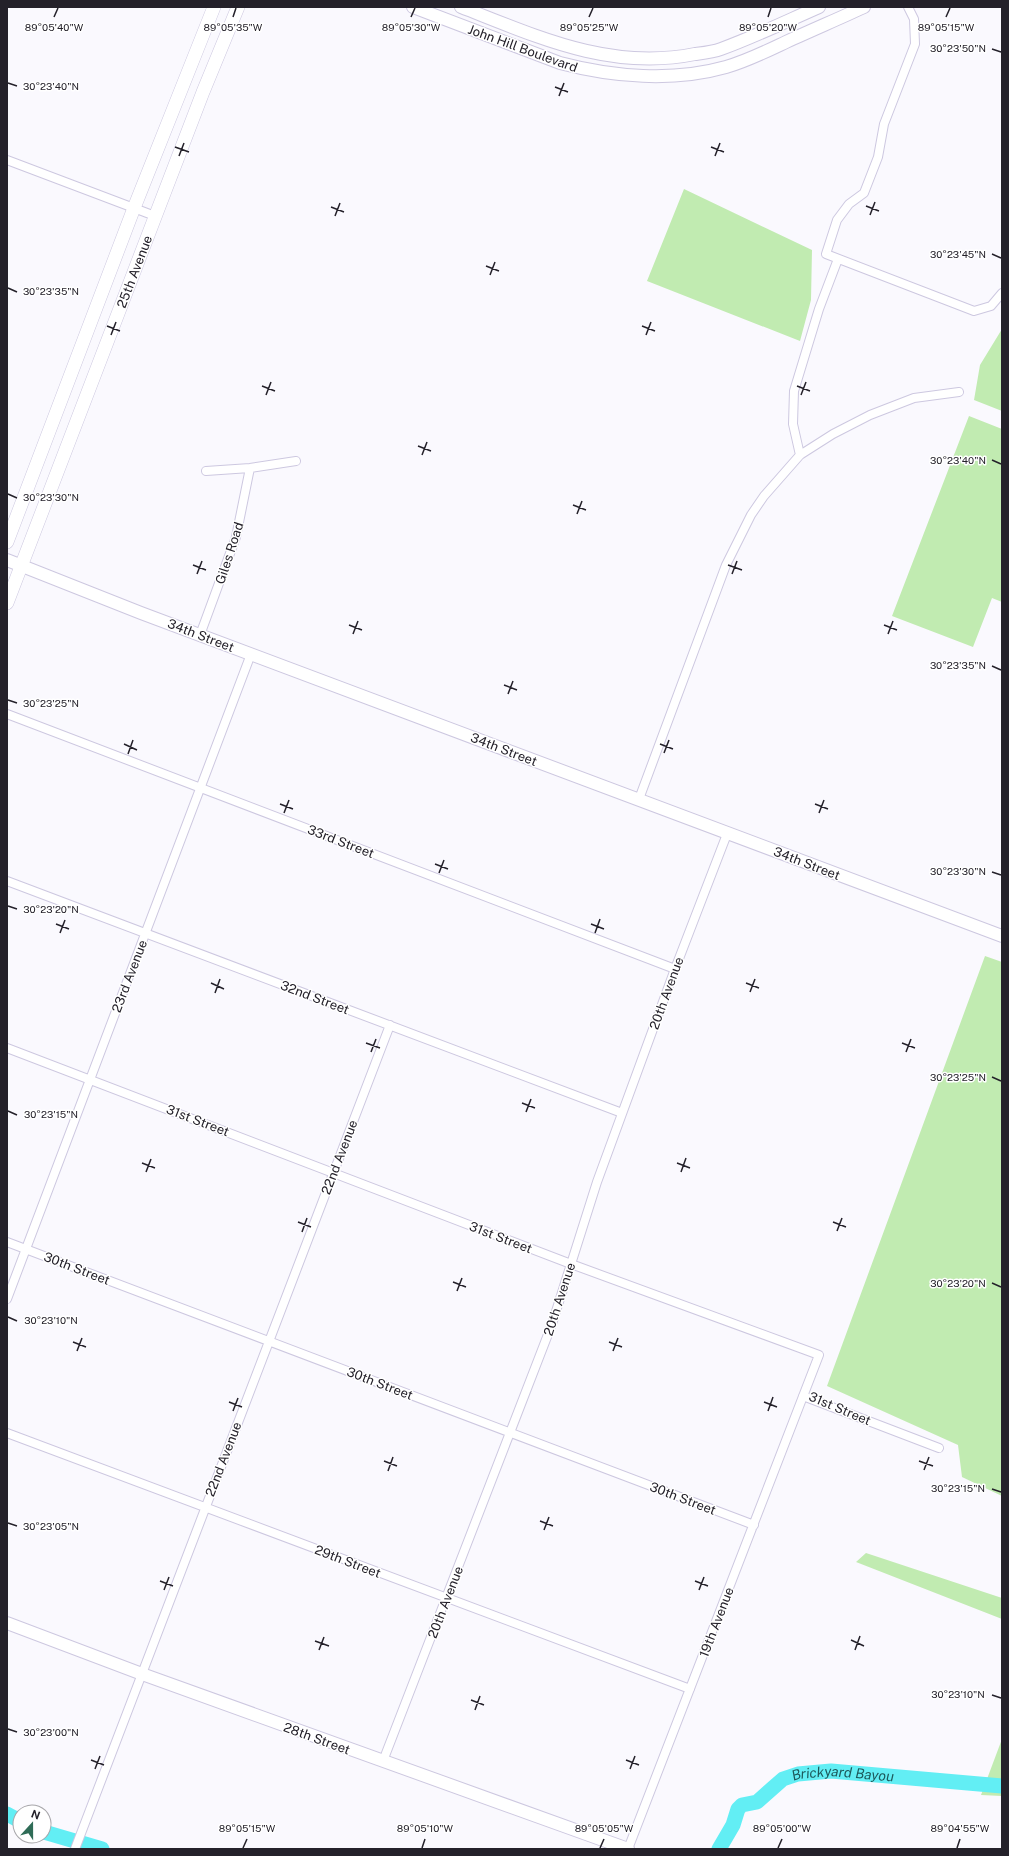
<svg xmlns="http://www.w3.org/2000/svg" width="1009" height="1856" viewBox="0 0 1009 1856" font-family="'Public Sans',sans-serif">
<rect width="100%" height="100%" fill="#faf9fe"/>
<path fill="#c1ebb1" d="M684,189L812,250L811,300L800,341L647,281Z
M1002,329V411L974,400L980,365Z
M969,416L1002,429V602L992,598L973,647L892,616Z
M985,956L1002,962V1496L962,1477L958,1445L827,1386Z
M866,1553L1002,1598V1619L856,1562Z
M1002,1739V1796L981,1795Z"/>
<g fill="none" stroke-linecap="round" stroke-linejoin="round">
<g stroke="#62eef4" stroke-width="15">
<path d="M7,1814L20,1821"/>
<path d="M44,1832L102,1849"/>
<path id="s1" d="M719,1849L733,1825L738,1809L742,1805L757,1802L783,1779L798,1774L831,1771L1002,1786"/>
</g>
<g stroke="#cdc8e0" stroke-width="10">
<path id="street" d="M908,7L914,19L915,44L884,124L878,157L864,193L849,204L837,220L826,254L974,311L991,306L1002,293
M7,160L155,216
M800,455L793,424L794,391L819,309L838,259
M206,471L250,468L296,461
M200,635L236,537L250,468
M7,714L675,969
M639,799L726,565L751,515L764,496L800,455L833,434L870,415L914,398L959,392
M7,881L622,1113
M7,1048L571,1264L819,1355L628,1849
M7,1242L754,1525
M7,1299L251,654
M803,1396L939,1448
M7,1433L690,1689
M383,1761L552,1324L597,1182L675,969L727,834
M75,1849L390,1025"/>
</g>
<g stroke="#cdc8e0" stroke-width="14">
<path id="secondary" d="M413,7L560,63C613,77 673,82 726,67C747,61 767,51 786,42C812,30 838,19 864,7
M461,7C538,37 610,71 695,54C703,53 713,52 721,49C754,37 787,21 819,7
M7,560L141,613L1002,936
M7,1623L142,1674L628,1849"/>
</g>
<g stroke="#cdc8e0" stroke-width="14">
<g id="primary">
<path d="M7,542L134,208L214,7"/>
<path id="s2" d="M7,603L203,92L238,7"/>
</g>
</g>
<use href="#street" stroke="#fff" stroke-width="8"/>
<use href="#secondary" stroke="#fff" stroke-width="12"/>
<use href="#primary" stroke="#fff" stroke-width="13"/>
</g>
<path fill="none" stroke="#24212a" stroke-width="1.5" d="M54,17L58,8M233,17L236,8M411,17L415,8M589,17L593,8M768,17L771,8M946,17L950,8M992,49L1001,52M8,83L17,86M555,87L568,92M559,96L564,83M175,147L189,152M711,147L724,152M179,156L184,143M715,156L720,143M866,206L879,211M331,207L344,212M870,215L875,202M335,216L340,203M992,254L1001,258M486,266L499,271M490,275L495,262M8,288L17,292M107,326L120,331M642,326L655,331M111,335L116,322M646,335L651,322M262,386L275,391M797,386L810,391M266,395L271,382M801,395L806,382M418,446L431,451M422,455L427,442M992,460L1001,464M8,494L17,498M573,505L586,510M577,514L582,501M193,565L206,570M728,565L742,570M197,574L202,561M732,574L737,561M349,625L362,630M884,625L897,630M353,634L358,621M888,634L893,621M992,666L1001,670M504,685L517,690M508,694L513,681M8,700L17,703M124,744L137,750M660,744L673,749M664,753L669,740M128,754L133,740M280,804L293,809M815,804L828,809M284,813L289,800M819,813L824,800M435,864L448,869M992,872L1001,875M439,873L444,860M8,906L17,909M56,924L69,929M591,924L604,929M60,933L65,920M595,933L600,919M211,983L224,989M746,983L759,988M750,992L755,979M215,993L220,979M366,1043L380,1048M902,1043L915,1048M371,1052L376,1039M906,1052L911,1039M992,1077L1001,1081M522,1103L535,1108M8,1111L17,1115M526,1112L531,1099M142,1163L155,1168M677,1163L690,1168M146,1172L151,1159M681,1172L686,1158M298,1222L311,1227M833,1222L846,1227M837,1231L842,1218M302,1232L307,1218M453,1282L466,1287M992,1283L1001,1287M457,1291L462,1278M8,1317L17,1321M73,1342L86,1347M609,1342L622,1347M77,1351L82,1338M613,1351L618,1338M229,1402L242,1407M764,1402L777,1407M233,1411L238,1398M768,1411L773,1397M384,1461L397,1466M919,1461L933,1466M924,1470L929,1457M388,1471L393,1457M992,1489L1001,1492M540,1521L553,1526M8,1523L17,1526M544,1530L549,1517M160,1581L173,1586M695,1581L708,1586M164,1590L169,1577M699,1590L704,1577M851,1640L864,1646M315,1641L329,1646M319,1650L324,1637M855,1650L860,1636M992,1695L1001,1698M471,1700L484,1705M475,1710L480,1696M8,1729L17,1732M91,1760L104,1765M626,1760L639,1765M95,1769L100,1756M630,1769L635,1756M243,1848L247,1839M422,1848L425,1839M600,1848L604,1839M778,1848L782,1839M957,1848L960,1839"/>
<g text-anchor="middle" stroke-width="3" stroke-linejoin="round" paint-order="stroke">
<g font-size="13" fill="#24212a" stroke="#fff">
<text transform="translate(523 48) rotate(20)" y="5">John Hill Boulevard</text>
<text dy="5" stroke="none"><textPath href="#s2" startOffset="355">25th Avenue</textPath></text>
<text transform="translate(229 553) rotate(-72)" y="5">Giles Road</text>
<text transform="translate(201 635) rotate(21)" y="5">34th Street</text>
<text transform="translate(504 749) rotate(21)" y="5">34th Street</text>
<text transform="translate(341 841) rotate(21)" y="5">33rd Street</text>
<text transform="translate(807 863) rotate(21)" y="5">34th Street</text>
<text transform="translate(129 976) rotate(-69)" y="5">23rd Avenue</text>
<text transform="translate(666 993) rotate(-70)" y="5">20th Avenue</text>
<text transform="translate(315 997) rotate(21)" y="5">32nd Street</text>
<text transform="translate(198 1120) rotate(21)" y="5">31st Street</text>
<text transform="translate(339 1157) rotate(-69)" y="5">22nd Avenue</text>
<text transform="translate(501 1237) rotate(21)" y="5">31st Street</text>
<text transform="translate(77 1268) rotate(21)" y="5">30th Street</text>
<text transform="translate(559 1299) rotate(-72)" y="5">20th Avenue</text>
<text transform="translate(380 1383) rotate(21)" y="5">30th Street</text>
<text transform="translate(840 1408) rotate(23)" y="5">31st Street</text>
<text transform="translate(223 1459) rotate(-69)" y="5">22nd Avenue</text>
<text transform="translate(683 1498) rotate(21)" y="5">30th Street</text>
<text transform="translate(348 1561) rotate(21)" y="5">29th Street</text>
<text transform="translate(445 1602) rotate(-69)" y="5">20th Avenue</text>
<text transform="translate(716 1622) rotate(-69)" y="5">19th Avenue</text>
<text transform="translate(317 1738) rotate(20)" y="5">28th Street</text>
</g>
<g font-size="14" font-style="italic" fill="#1d595b" stroke="#fff">
<text dy="5" stroke="none"><textPath href="#s1" startOffset="161">Brickyard Bayou</textPath></text>
</g>
</g>
<g font-size="10" text-anchor="middle" fill="#24212a" stroke="#fff" stroke-width="3" stroke-linejoin="round" paint-order="stroke">
<text x="233" y="31">89°05'35"W</text>
<text x="54" y="31">89°05'40"W</text>
<text x="411" y="31">89°05'30"W</text>
<text x="589" y="31">89°05'25"W</text>
<text x="768" y="31">89°05'20"W</text>
<text x="946" y="31">89°05'15"W</text>
<text x="958" y="52">30°23'50"N</text>
<text x="51" y="90">30°23'40"N</text>
<text x="958" y="258">30°23'45"N</text>
<text x="51" y="295">30°23'35"N</text>
<text x="958" y="464">30°23'40"N</text>
<text x="51" y="501">30°23'30"N</text>
<text x="958" y="669">30°23'35"N</text>
<text x="51" y="707">30°23'25"N</text>
<text x="958" y="875">30°23'30"N</text>
<text x="51" y="913">30°23'20"N</text>
<text x="958" y="1081">30°23'25"N</text>
<text x="51" y="1118">30°23'15"N</text>
<text x="958" y="1287">30°23'20"N</text>
<text x="51" y="1324">30°23'10"N</text>
<text x="958" y="1492">30°23'15"N</text>
<text x="51" y="1530">30°23'05"N</text>
<text x="958" y="1698">30°23'10"N</text>
<text x="51" y="1736">30°23'00"N</text>
<text x="247" y="1832">89°05'15"W</text>
<text x="425" y="1832">89°05'10"W</text>
<text x="604" y="1832">89°05'05"W</text>
<text x="782" y="1832">89°05'00"W</text>
<text x="960" y="1832">89°04'55"W</text>
</g>
<rect width="1009" height="1856" fill="none" stroke="#24212a" stroke-width="16"/>
<g transform="translate(32 1824) rotate(21)"><circle r="19" fill="#ffffff" stroke="#a7a6aa"/>
<path d="M0-3L7 15L0 10L-7 15Z" fill="#2f6c57"/>
<text y="-6" font-size="11" font-weight="bold" text-anchor="middle" fill="#24212a">N</text>
</g>
</svg>
